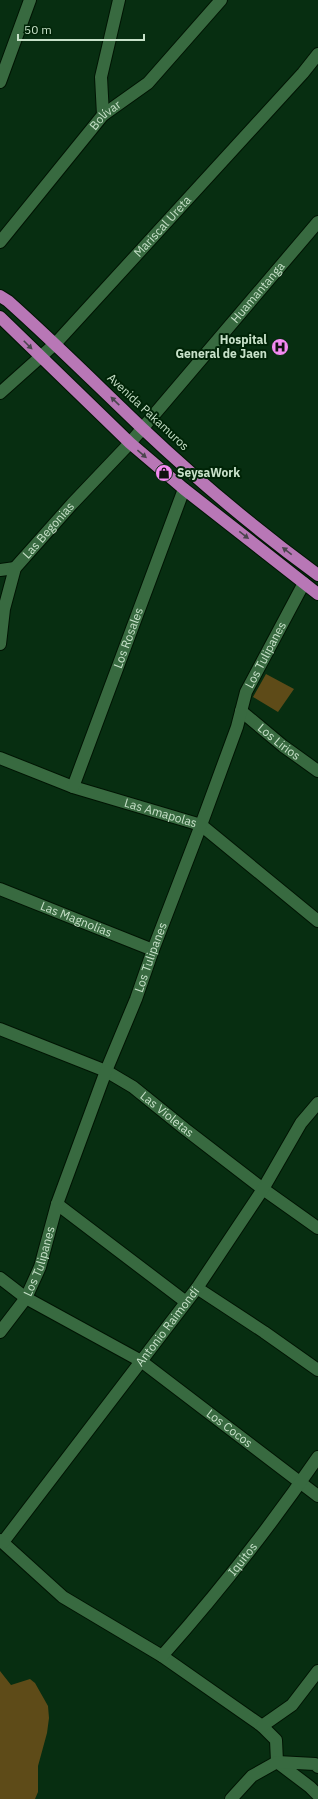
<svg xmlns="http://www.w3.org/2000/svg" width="318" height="1799" viewBox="0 0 318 1799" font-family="'IBM Plex Sans',sans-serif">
<rect width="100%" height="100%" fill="#072e11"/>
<path fill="#5e4b18" d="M266,674L294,689L278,712L253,697Z
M0,1671L11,1685L30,1679L35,1683L48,1706L49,1718L47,1733L38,1766V1792L35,1799H0Z"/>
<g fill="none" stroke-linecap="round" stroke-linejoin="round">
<g stroke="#001403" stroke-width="14">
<g id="minor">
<path d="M0,82L30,0"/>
<path d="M103,115L101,77L119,0"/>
<path id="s1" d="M0,242L103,115L148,83L221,0"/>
<path id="s2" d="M0,393L56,343L303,73L318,54"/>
<path d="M0,570L15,568"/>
<path id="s3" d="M0,644L4,609L15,568L72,504L130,443L318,222"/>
<path id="s4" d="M241,711L283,746L318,771"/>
<path id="s5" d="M0,758L73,787L201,825L318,921"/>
<path id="s6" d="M73,787L184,489"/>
<path id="s7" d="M0,889L153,950"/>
<path id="s8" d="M0,1029L106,1071L133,1087L185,1129L263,1189L318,1228"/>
<path d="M57,1204L186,1302"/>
<path id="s9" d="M0,1278L26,1298L141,1361L318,1496"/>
<path d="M197,1288L264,1332L318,1370"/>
<path id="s10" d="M0,1332L26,1298L40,1267L57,1204L106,1071L136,999L153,950L201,825L237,727L246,692L304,583"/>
<path d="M0,1540L63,1597L162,1656L262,1726L276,1740L277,1762"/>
<path id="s11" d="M3,1542L197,1288L263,1189L301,1123L318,1103"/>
<path id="s12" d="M162,1656C218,1593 270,1527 318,1457"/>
<path d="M262,1726L292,1705L318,1671"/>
<path d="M277,1762L310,1787L318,1795"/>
<path d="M231,1799L252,1776L277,1762L315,1764L318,1767"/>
</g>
</g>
<g stroke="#001403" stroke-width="14">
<path id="highway" d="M0,296L8,301C54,342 97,385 142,428C197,480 257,530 318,575
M0,317L130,443L184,489L318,594"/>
</g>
<use href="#minor" stroke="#386a40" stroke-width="12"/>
<use href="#highway" stroke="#b877b6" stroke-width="12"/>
</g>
<defs><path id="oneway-solid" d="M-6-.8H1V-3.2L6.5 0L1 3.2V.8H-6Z"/></defs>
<g fill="#4a454d">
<use href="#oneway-solid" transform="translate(28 345) rotate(45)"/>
<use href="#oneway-solid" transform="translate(115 401) rotate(-136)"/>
<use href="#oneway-solid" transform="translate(142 454) rotate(40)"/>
<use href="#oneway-solid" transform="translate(244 535) rotate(38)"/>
<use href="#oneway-solid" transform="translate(287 551) rotate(-142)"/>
</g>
<defs>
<g id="hospital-disc" transform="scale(0.9)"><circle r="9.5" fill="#f38af1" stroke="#002407"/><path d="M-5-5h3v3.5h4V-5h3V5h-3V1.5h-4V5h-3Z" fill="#111"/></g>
<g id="shop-disc" transform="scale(0.9)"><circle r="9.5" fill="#f38af1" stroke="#002407"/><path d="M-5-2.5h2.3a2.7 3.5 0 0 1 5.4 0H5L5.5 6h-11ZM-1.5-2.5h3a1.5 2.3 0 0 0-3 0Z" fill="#111"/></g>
</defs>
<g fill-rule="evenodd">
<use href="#hospital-disc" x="280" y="347"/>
<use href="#shop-disc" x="164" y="473"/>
</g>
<g text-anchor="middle" stroke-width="4" stroke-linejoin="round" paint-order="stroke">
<g font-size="12" fill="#c7e1c9" stroke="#002407">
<text dy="4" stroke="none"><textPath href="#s1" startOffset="165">Bolívar</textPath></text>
<text dy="4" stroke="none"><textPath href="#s2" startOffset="233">Mariscal Ureta</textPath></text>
<text dy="4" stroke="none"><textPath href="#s3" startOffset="445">Huamantanga</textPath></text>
<text transform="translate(148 412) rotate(43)" y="4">Avenida Pakamuros</text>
<text dy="4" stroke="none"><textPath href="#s3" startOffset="128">Las Begonias</textPath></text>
<text dy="4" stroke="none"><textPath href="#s6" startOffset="159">Los Rosales</textPath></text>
<text dy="4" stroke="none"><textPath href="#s10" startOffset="730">Los Tulipanes</textPath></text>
<text dy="4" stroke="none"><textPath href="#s4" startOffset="49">Los Lirios</textPath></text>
<text dy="4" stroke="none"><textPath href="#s5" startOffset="170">Las Amapolas</textPath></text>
<text dy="4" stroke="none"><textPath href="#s7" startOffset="82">Las Magnolias</textPath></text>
<text dy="4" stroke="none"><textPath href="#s10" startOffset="406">Los Tulipanes</textPath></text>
<text dy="4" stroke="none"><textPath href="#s8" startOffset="189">Las Violetas</textPath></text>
<text dy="4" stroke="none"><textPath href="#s10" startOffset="82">Los Tulipanes</textPath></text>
<text dy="4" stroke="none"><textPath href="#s11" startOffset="271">Antonio Raimondi</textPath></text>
<text dy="4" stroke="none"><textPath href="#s9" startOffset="275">Los Cocos</textPath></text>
<text dy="4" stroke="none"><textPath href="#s12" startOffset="126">Iquitos</textPath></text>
</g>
<g font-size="12" font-weight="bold" fill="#c7e1c9" stroke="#002407" text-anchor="end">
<text x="267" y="344">Hospital<tspan x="267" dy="14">General de Jaen</tspan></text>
<text x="177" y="477" text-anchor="start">SeysaWork</text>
</g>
</g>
<path d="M18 34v6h126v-6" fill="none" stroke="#c7e1c9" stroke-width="2"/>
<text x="24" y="34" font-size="12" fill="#c7e1c9" stroke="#002407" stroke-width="3" paint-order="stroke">50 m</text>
</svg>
